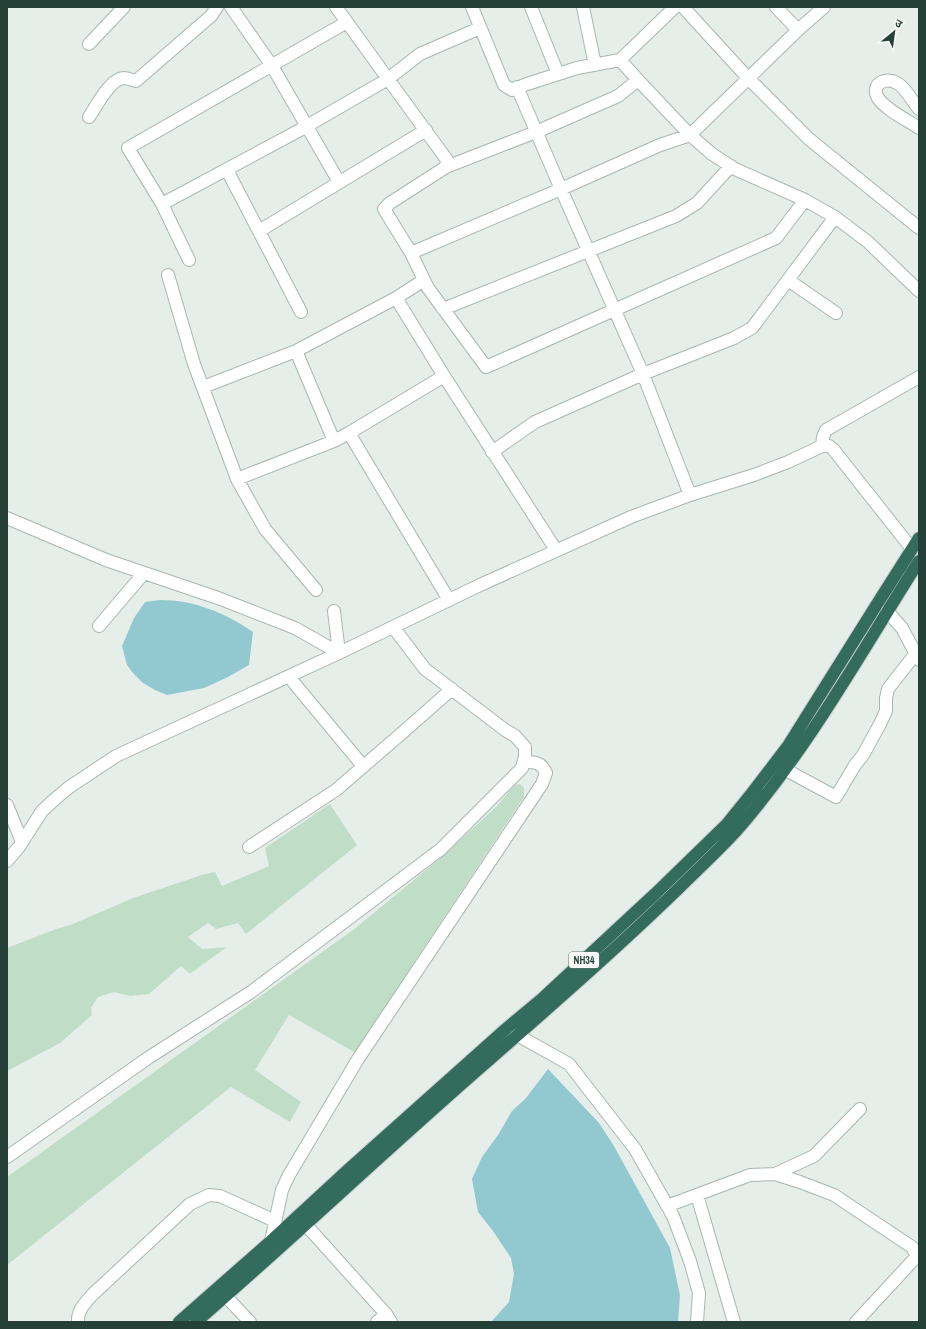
<svg xmlns="http://www.w3.org/2000/svg" width="926" height="1329" viewBox="0 0 926 1329" font-family="'Archivo Narrow','Noto Sans Devanagari',sans-serif">
<rect width="100%" height="100%" fill="#e6eeea"/>
<path fill="#c0dec7" d="M520,784L524,788V797L419,955L356,1053L289,1015L255,1070L301,1102L290,1122L231,1087L7,1265V1177L353,930L443,856L495,808L515,785Z
M330,804L357,845L246,934L238,923L216,929L208,923L188,937L202,949L227,947L190,974L181,966L149,994L130,996L114,992L98,997L91,1008L92,1015L60,1043L7,1071V948L56,929L73,924L133,898L205,874L215,872L222,886L269,866L265,848Z"/>
<path fill="#92c9d0" d="M160,600C194,600 226,613 253,632L249,665L228,677L204,688L167,695L155,690L143,683L133,673L127,665L122,646L134,618L145,602Z
M548,1069L599,1123L614,1146L670,1248L680,1295L678,1322H491L509,1302L514,1274L511,1258L493,1231L478,1212L472,1179L482,1157L498,1135L512,1111L526,1098Z"/>
<g fill="none" stroke-linecap="round" stroke-linejoin="round">
<g stroke="#a8b6b1" stroke-width="14">
<path id="minor" d="M231,7L272,66L339,182
M336,7L388,79L420,54L480,28
M472,7L504,85L512,90L527,84L577,68L620,60L675,7
M531,7L558,74
M583,7L595,65
M683,7L748,78L809,139L919,228
M798,30L824,7
M89,44L124,7
M620,60L638,80
M517,87L561,189L643,374L690,495
M919,109C912,101 906,88 897,83C885,76 870,85 878,98C886,110 907,120 919,128
M89,117C96,107 110,78 124,78C127,78 132,80 136,81L197,28L211,16L217,7
M446,167L536,132L618,96L638,80L690,135L712,154L735,169L805,200L835,217L868,242L919,291
M227,170L301,312
M162,204L128,148L347,22
M259,231L426,130
M411,253L428,288L486,367L776,238L805,200
M189,260L162,204L300,130L388,79L447,160L446,167L390,203L384,209L411,253L561,189L660,145L690,135L798,30L776,7
M168,275L194,364L237,479
M788,280L836,313
M396,298L444,376L556,550
M443,309L676,216L697,203L731,166
M296,351L396,298L424,280
M203,387L296,351L334,441L349,433L449,600
M349,433L444,376
M822,446L823,437L826,430L919,377
M492,452L535,422L643,374L734,338L752,328L835,217
M7,518L106,560L218,598L295,628L339,653
M316,590L265,529L237,479L334,441
M334,611L339,653
M887,611L902,628L919,660
M99,626L144,573
M290,676L294,683L363,766
M777,765L836,797L855,765L863,755L880,724L886,711V698L888,689L916,653
M7,805L22,842
M249,847L336,790L402,733L452,689
M7,861L19,847L42,811L55,799L68,788L116,756L339,653L480,585L631,517L690,495L754,475L788,462L822,446H829L833,449L912,549
M510,1031L569,1064L635,1149L673,1216L690,1261L699,1293L697,1322
M7,1157L148,1058L251,992L441,849L522,768L525,756V747L515,736L505,730L425,669L393,627
M775,1174L814,1156L860,1109
M697,1195L734,1322
M667,1206L750,1175L775,1174L800,1182L834,1195L912,1247L917,1256L856,1322
M306,1225L386,1314
M271,1241L282,1190L289,1175L358,1059L542,784L546,773C541,762 535,762 524,762
M219,1289L250,1322
M78,1322C77,1310 86,1302 93,1294L190,1204L209,1195L220,1196L275,1221
M377,1322L386,1314L391,1322"/>
</g>
<g stroke="#c2cac7" stroke-width="14">
<path id="highway" d="M179,1322L271,1241L348,1170L507,1028L543,998L655,894L727,824L752,793L788,746L879,601L919,538
M196,1322C295,1236 390,1146 489,1060C553,1004 617,948 678,889C698,869 719,850 738,829C809,747 861,652 919,561"/>
</g>
<use href="#minor" stroke="#fff" stroke-width="12"/>
<use href="#highway" stroke="#336b5c" stroke-width="12"/>
</g>
<g text-anchor="middle" stroke-width="3" stroke-linejoin="round" paint-order="stroke">
<rect fill="#f7faf8" stroke="#647871" stroke-width="1" x="569" y="952" width="30" height="16" rx="3"/>
<g font-size="10" font-weight="bold" fill="#254037">
<text x="584" y="964">NH34</text>
</g>
</g>
<rect width="926" height="1329" fill="none" stroke="#254037" stroke-width="16"/>
<g transform="translate(894 32) rotate(29)" stroke="#f7faf8" stroke-width="3" paint-order="stroke">
<path d="M0-3L7 15L0 10L-7 15Z" fill="#254037"/>
<text y="-6" font-size="11" font-weight="bold" text-anchor="middle" fill="#254037">उ</text>
</g>
</svg>
